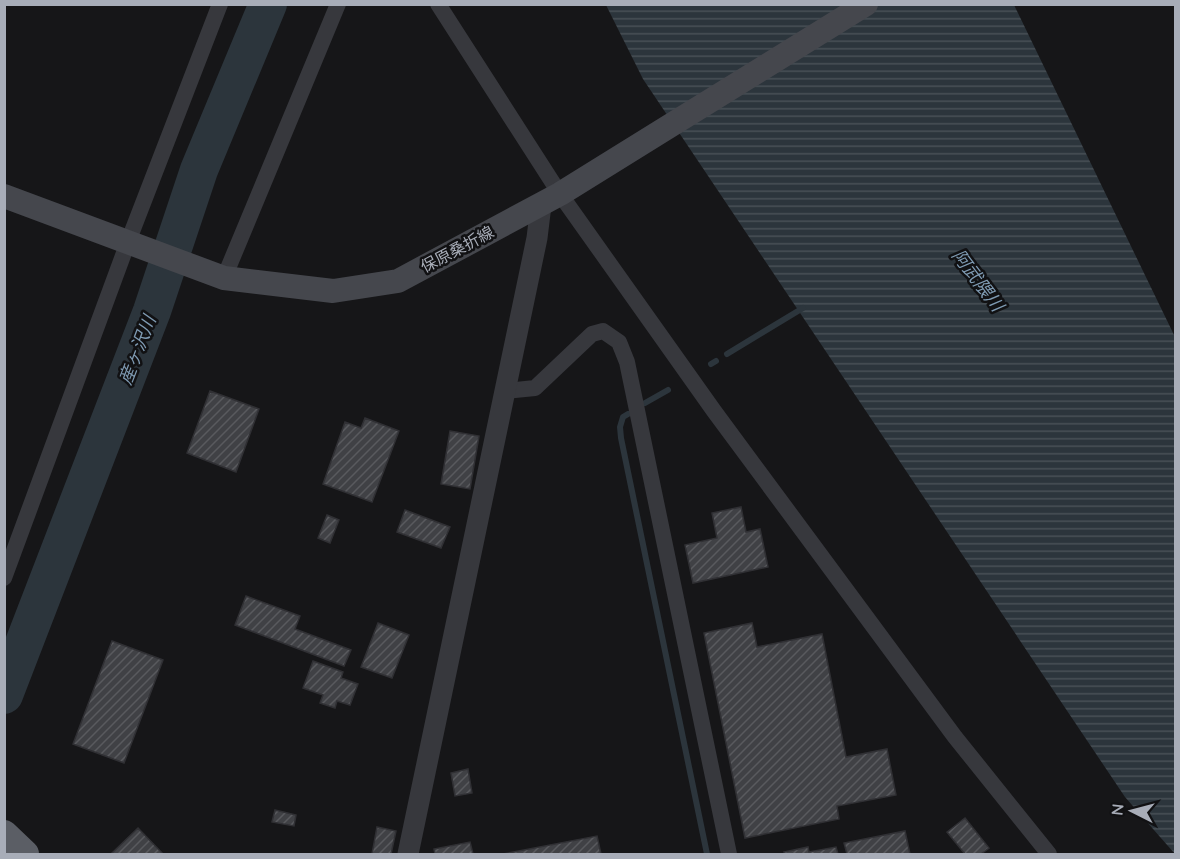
<svg xmlns="http://www.w3.org/2000/svg" width="1180" height="859" font-family="Quicksand,'Noto Sans JP',sans-serif">
<style>
.water{fill:url(#water-rules)}
.lines{fill:none;stroke-linecap:round;stroke-linejoin:round}
.stream{stroke:#2c353c;stroke-width:6}
.river{stroke:#2c353c;stroke-width:38}
.building{fill:url(#building-hatch);stroke:#303034;stroke-width:1.5}
.minor{stroke:#37383d;stroke-width:16}
.tertiary{stroke:#37383d;stroke-width:21}
.secondary{stroke:#45474d;stroke-width:24}
.trunk{stroke:#5b5e65;stroke-width:28}
.labels{text-anchor:middle;dominant-baseline:central;stroke-width:5;stroke-linejoin:round;paint-order:stroke}
.street-label{font-size:16px;fill:#a8adb8;stroke:#111113}
.water-label{font-size:18px;font-style:italic;fill:#7f9bb3;stroke:#111113}
</style>
<defs>
<pattern id="water-rules" width="6" height="5" patternUnits="userSpaceOnUse" patternTransform="scale(1.5)"><rect width="6" height="5" fill="#2c353c"/><path d="M0 2.5h6" fill="none" stroke="#485056"/></pattern>
<pattern id="building-hatch" width="6" height="6" patternUnits="userSpaceOnUse" patternTransform="scale(1.5)"><rect width="6" height="6" fill="#404145"/><path d="M-1 1l2-2M0 6l6-6M5 7l2-2" fill="none" stroke="#595a5e"/></pattern>
</defs>
<rect width="100%" height="100%" fill="#161618"/>
<!-- water -->
<path class="water" d="M606,5h408l161,332v517l-50,-57 -482,-718z"/>
<g class="lines">
<!-- stream -->
<path class="stream" d="M727,354l76,-46
M711,364l5,-3
M645,403l23,-13
M628,414l-5,3 -3,10 1,11 86,416"/>
<!-- river -->
<path class="river" d="M4,695l148,-384 47,-141 69,-166"/>
</g>
<!-- building -->
<path class="building" d="M210,391l49,18 -23,63 -49,-19z
M365,418l34,13 -27,71 -49,-18 22,-62 16,6z
M450,431l29,5 -9,53 -29,-5z
M741,507l5,25 14,-3 8,38 -75,16 -8,-38 32,-7 -5,-25z
M405,510l45,17 -9,21 -44,-16z
M327,515l12,5 -9,23 -12,-5z
M246,596l54,20 -5,13 56,21 -7,16 -109,-41z
M378,623l31,12 -17,43 -31,-11z
M752,623l5,24 65,-13 24,123 41,-8 9,46 -59,11 2,13 -94,19 -41,-205z
M112,641l51,19 -39,103 -51,-19z
M313,661l30,11 -2,6 17,6 -8,21 -13,-4 -2,7 -15,-5 3,-8 -20,-7z
M468,769l4,24 -17,3 -4,-23z
M275,810l21,5 -2,11 -22,-4z
M965,818l24,30 -8,6h-16l-18,-22z
M377,827l19,4 -5,23h-19z
M138,828l25,26h-52z
M905,831l5,23h-63l-3,-11z
M597,836l4,18h-98z
M470,842l3,12h-38l-1,-5z
M808,847l1,5 27,-5 2,7h-53l-1,-2z"/>
<g class="lines">
<!-- minor -->
<path class="minor" d="M438,4l122,190 154,217 241,326 94,117
M224,278l114,-274
M505,391l30,-3 57,-54 11,-3 16,11 8,20 102,492
M4,578l124,-336 92,-238"/>
<!-- tertiary -->
<path class="tertiary" d="M408,854l129,-616 4,-33"/>
<!-- secondary -->
<path class="secondary" d="M4,196l220,82 109,13 65,-10 162,-87 306,-190"/>
<!-- trunk -->
<path class="trunk" d="M4,834l21,20"/>
</g>
<g class="labels">
<!-- street labels -->
<g class="street-label">
<text transform="translate(457 249) rotate(-28)">保原桑折線</text>
</g>
<!-- water labels -->
<g class="water-label">
<text transform="translate(978 280) rotate(53)">阿武隈川</text>
<text transform="translate(137 350) rotate(-69)">産ヶ沢川</text>
</g>
</g>
<!-- border -->
<rect width="1180" height="859" fill="none" stroke="#a8adb8" stroke-width="12"/>
<!-- north arrow -->
<g transform="translate(1132 811) rotate(276)" stroke="#111113" stroke-width="4.5" paint-order="stroke">
<path d="M0-4.5L10 22L0 15L-10 22Z" fill="#a8adb8"/>
<text y="-9" font-size="16" font-weight="bold" text-anchor="middle" fill="#a8adb8">N</text>
</g>
</svg>
